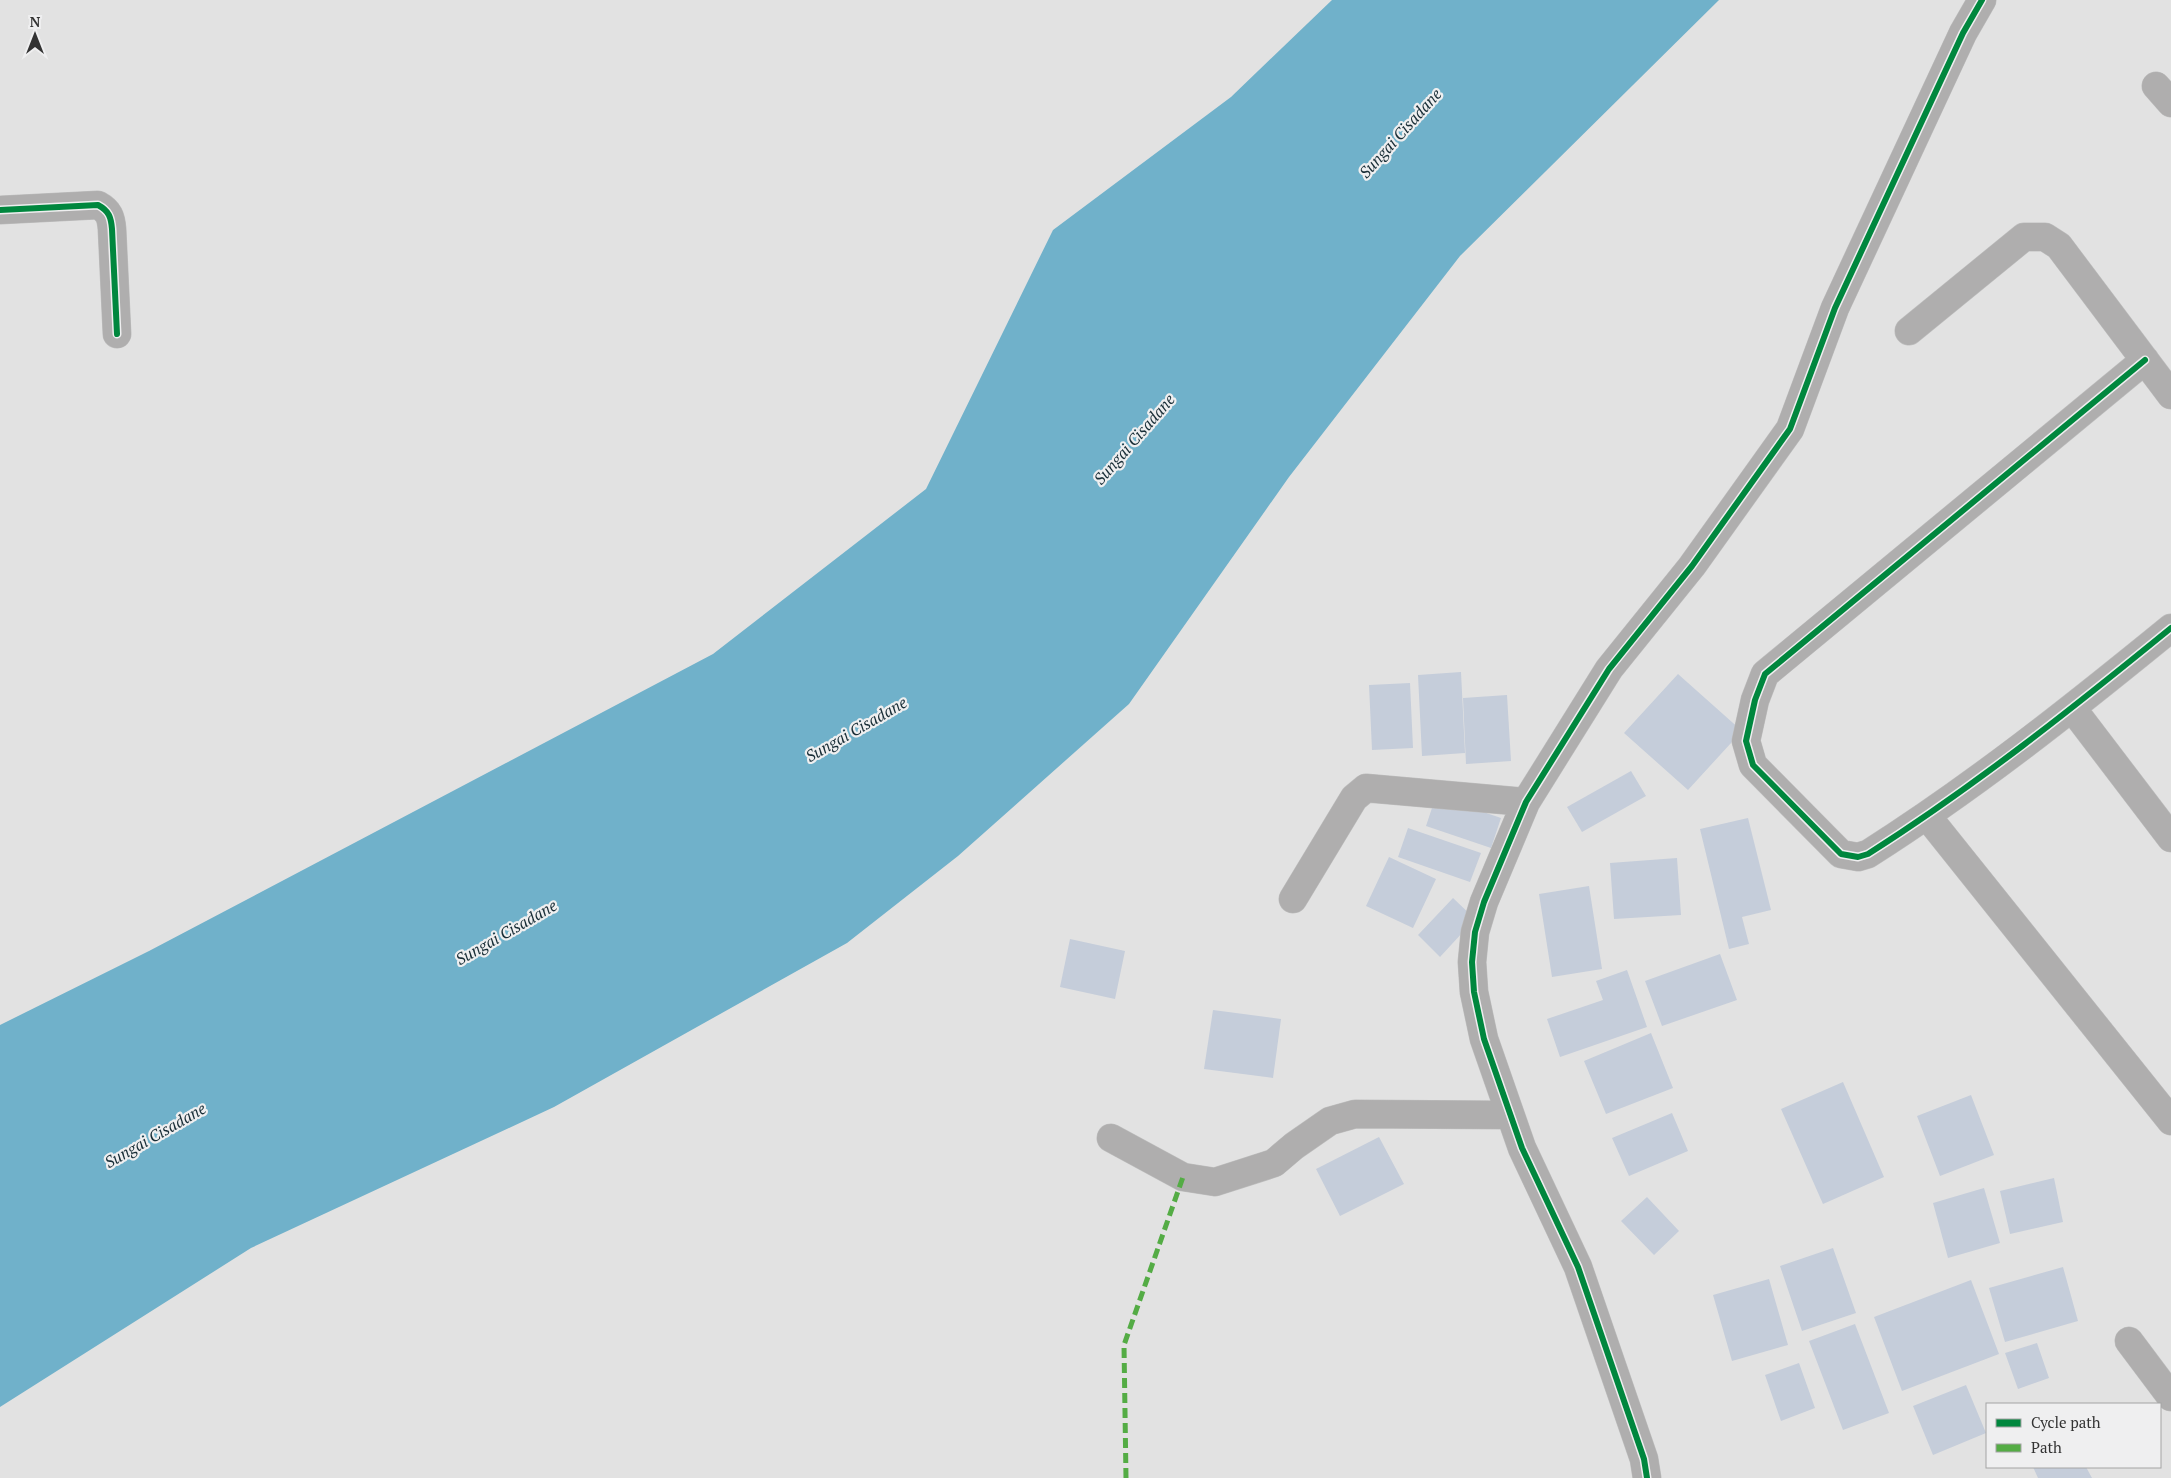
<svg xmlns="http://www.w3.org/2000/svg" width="2171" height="1478" font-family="'PT Serif',serif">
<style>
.water{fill:#70b1ca}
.building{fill:#c5cdda}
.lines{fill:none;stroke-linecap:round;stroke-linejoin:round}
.minor-casing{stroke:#bfbfbf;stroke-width:29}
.minor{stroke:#afaeae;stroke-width:28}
.quiet{stroke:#54ac45;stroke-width:5;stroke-dasharray:10 5;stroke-linecap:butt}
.cycleway-casing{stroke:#efeff0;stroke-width:9}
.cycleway{stroke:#00873e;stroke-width:6}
.labels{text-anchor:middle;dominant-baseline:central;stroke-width:4.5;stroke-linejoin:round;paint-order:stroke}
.water-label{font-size:16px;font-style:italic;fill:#182d36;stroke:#efeff0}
</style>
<rect width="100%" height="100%" fill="#e2e2e2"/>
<!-- water -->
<path class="water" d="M1332,0h387l-259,256 -171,221 -160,227 -171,152 -111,87 -293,164 -303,141 -251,159v-382l149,-74 564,-297 213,-165 127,-259 178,-133z"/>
<!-- building -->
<path class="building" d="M1461,672l4,81 -43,3 -4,-81z
M1678,674l64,57 -54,59 -64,-57z
M1410,683l3,65 -41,2 -3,-65z
M1507,695l4,66 -45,3 -3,-66z
M1631,771l15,25 -64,36 -15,-25z
M1436,796l65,22 -10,30 -65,-22z
M1748,818l23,92 -29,7 7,27 -20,5 -29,-120z
M1408,828l73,25 -11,29 -72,-25z
M1389,857l47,22 -23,49 -47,-22z
M1677,858l4,57 -67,4 -4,-56z
M1589,886l13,83 -50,8 -13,-83z
M1453,898l22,21 -35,38 -22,-22z
M1070,939l55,12 -10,48 -55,-12z
M1720,954l17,46 -75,26 -17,-45z
M1627,970l20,57 -87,30 -13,-38 56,-19 -7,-19z
M1213,1010l68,9 -8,59 -69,-9z
M1651,1033l22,55 -67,26 -22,-53z
M1843,1082l41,95 -61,27 -42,-95z
M1971,1095l23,60 -54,21 -23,-60z
M1672,1113l16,38 -59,25 -17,-38z
M1379,1137l25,47 -64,32 -24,-47z
M2054,1178l9,44 -53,12 -10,-43z
M1984,1188l16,55 -52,15 -15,-55z
M1647,1197l32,34 -25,24 -33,-34z
M1833,1248l23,65 -54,18 -22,-65z
M2063,1267l15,54 -73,21 -16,-54z
M1769,1279l19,66 -56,16 -19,-66z
M1971,1280l28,74 -97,37 -28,-74z
M1855,1324l34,89 -46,17 -34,-89z
M2037,1343l12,35 -31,11 -13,-36z
M1799,1363l16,45 -34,13 -16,-46z
M1966,1385l20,48 -53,22 -20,-49z
M2033,1467h53l6,11h-54z"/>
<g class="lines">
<!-- minor casing -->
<g class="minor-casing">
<path id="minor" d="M2156,86l15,17
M0,210l98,-5c11,6 13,12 14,24l5,105
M1909,331l115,-94h21l14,9 112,149
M2145,360l-380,314 -10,26 -9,41 7,24 88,89 17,3 10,-3c107,-68 205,-146 303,-226
M2072,708l99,130
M1927,816l244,305
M1293,899l61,-101 12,-10 160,14
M1111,1138l72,39 32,5 59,-19 20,-17 36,-25 25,-7 155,1
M2129,1341l42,56
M1647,1478l-3,-19 -66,-192 -56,-119 -38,-109 -10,-47 -2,-30 3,-30 9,-30 42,-100 83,-133 83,-103 98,-137 45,-121 128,-275 19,-33"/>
</g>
<!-- minor -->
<use href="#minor" class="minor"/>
<!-- quiet -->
<path class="quiet" d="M1126,1478l-2,-133 59,-168"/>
<!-- cycleway casing -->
<g class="cycleway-casing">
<path id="cycleway" d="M0,210l98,-5c11,6 13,12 14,24l5,105
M2145,360l-380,314 -10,26 -9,41 7,24 88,89 17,3 10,-3c107,-68 205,-146 303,-226
M1647,1478l-3,-19 -66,-192 -56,-119 -38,-109 -10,-47 -2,-30 3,-30 9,-30 42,-100 83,-133 83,-103 98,-137 45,-121 128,-275 19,-33"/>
</g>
<!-- cycleway -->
<use href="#cycleway" class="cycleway"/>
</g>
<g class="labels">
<!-- water labels -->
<g class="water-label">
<text transform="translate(1400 133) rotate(-48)">Sungai Cisadane</text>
<text transform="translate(1134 439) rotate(-49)">Sungai Cisadane</text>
<text transform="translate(856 729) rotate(-30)">Sungai Cisadane</text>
<text transform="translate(506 932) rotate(-30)">Sungai Cisadane</text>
<text transform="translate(155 1135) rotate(-30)">Sungai Cisadane</text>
</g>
</g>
<!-- legend -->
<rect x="1986" y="1403" width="175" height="65" fill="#efeff0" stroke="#a4a4a4"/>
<rect x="1996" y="1419" width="25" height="8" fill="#00873e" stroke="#a4a4a4"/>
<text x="2031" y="1428" font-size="15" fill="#333333">Cycle path</text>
<rect x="1996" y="1444" width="25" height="8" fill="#54ac45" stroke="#a4a4a4"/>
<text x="2031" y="1453" font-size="15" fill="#333333">Path</text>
<!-- north arrow -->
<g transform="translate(35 35)" stroke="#efeff0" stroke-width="4" paint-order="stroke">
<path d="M0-4L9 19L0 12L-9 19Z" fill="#333333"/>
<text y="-8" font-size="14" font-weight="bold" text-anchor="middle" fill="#333333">N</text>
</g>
</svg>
